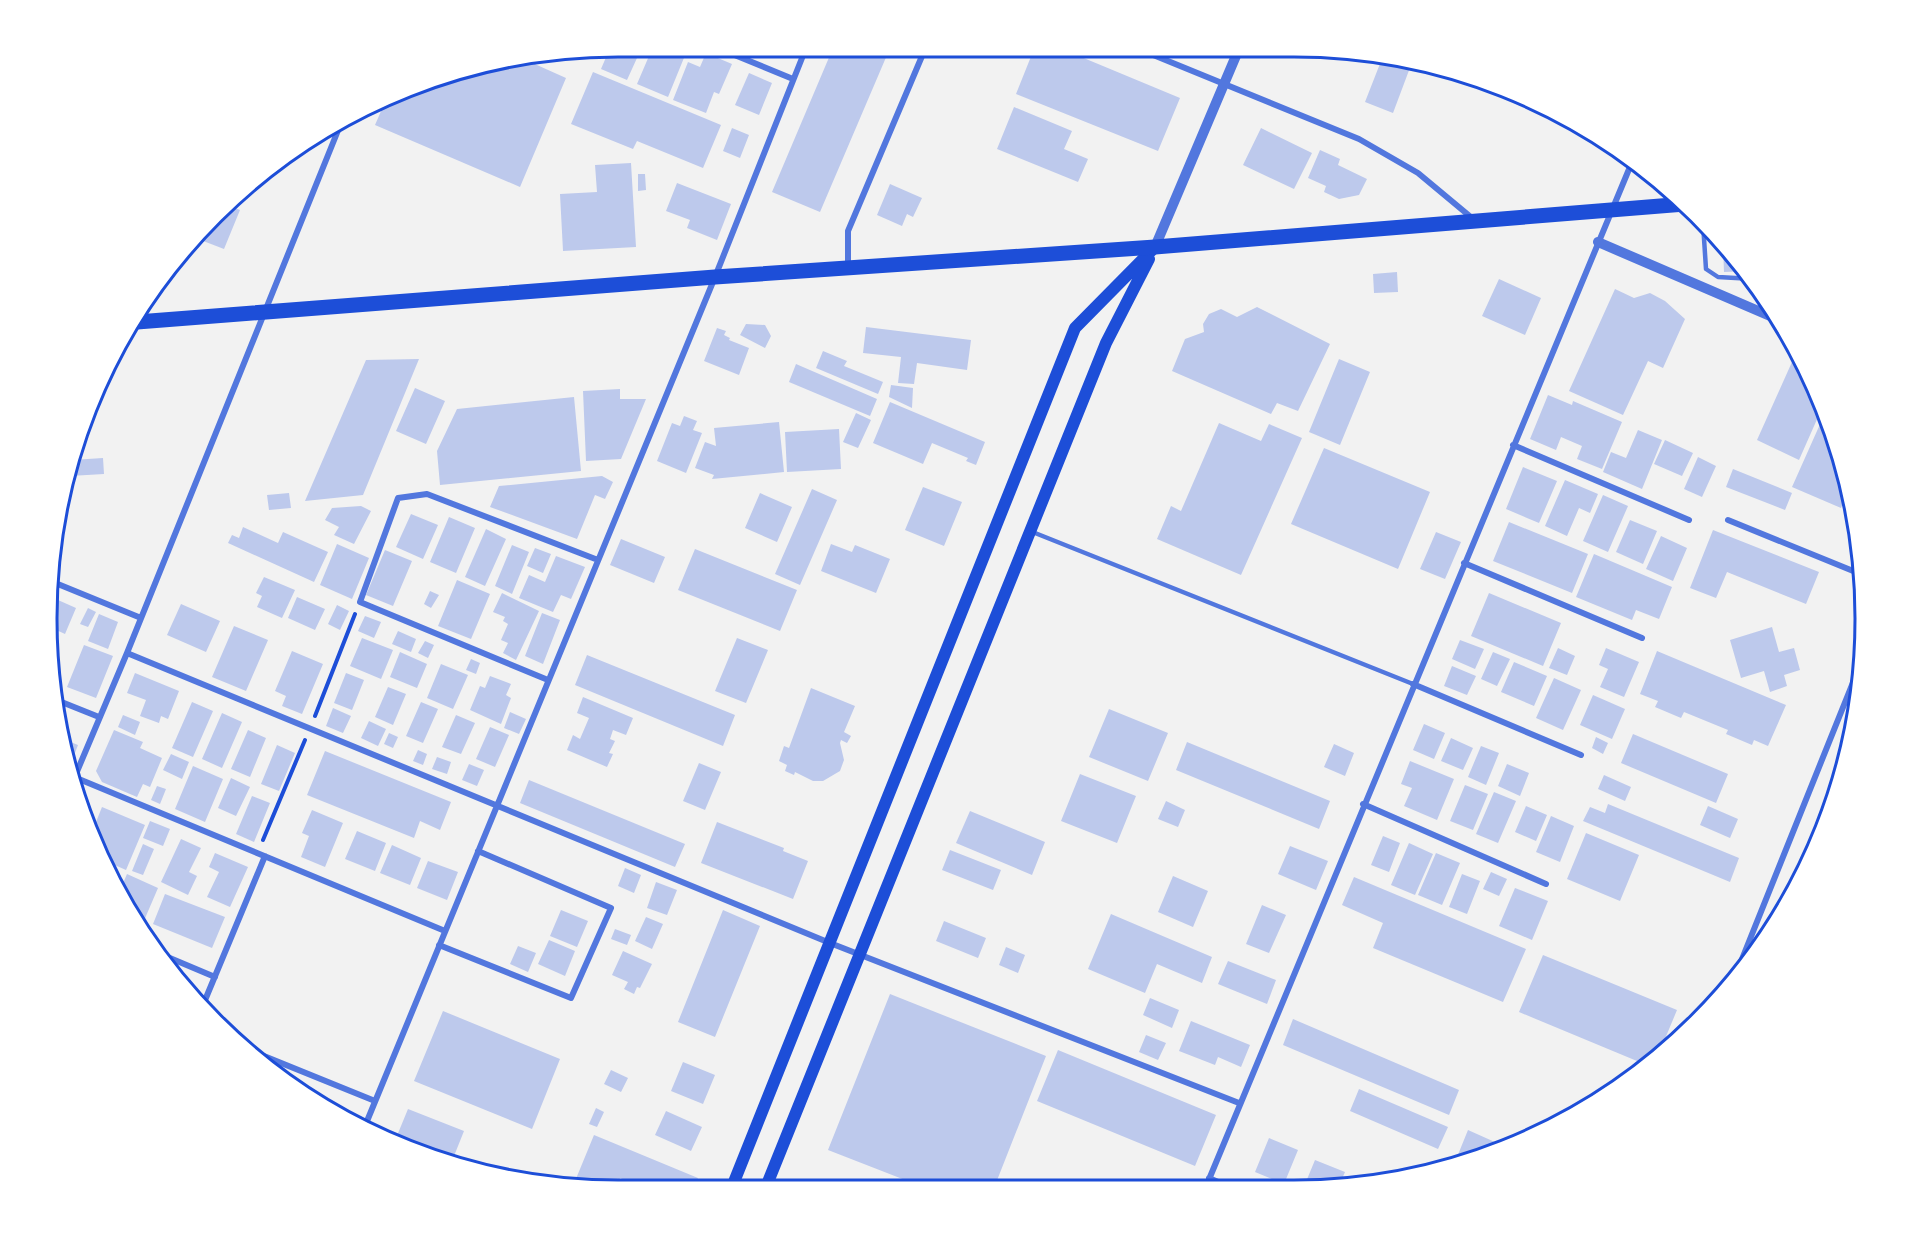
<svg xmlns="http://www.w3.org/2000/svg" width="1912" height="1237" font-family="Lato,sans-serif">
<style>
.building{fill:#bdc9ec}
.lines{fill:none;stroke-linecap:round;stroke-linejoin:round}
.path{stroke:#1d4ed8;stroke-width:4}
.service{stroke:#5277de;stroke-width:4.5}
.minor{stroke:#5277de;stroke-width:6}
.tertiary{stroke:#5277de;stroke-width:10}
.secondary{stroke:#1d4ed8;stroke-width:12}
.primary{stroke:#1d4ed8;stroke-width:15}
.rim{fill:none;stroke:#1d4ed8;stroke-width:3}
</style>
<rect width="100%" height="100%" fill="#f2f2f2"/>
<!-- building -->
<path class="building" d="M618,46l24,1 -15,33 -26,-11 9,-21z
M645,47l43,1 -20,49 -31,-13 12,-28 -6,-3z
M833,48h57l-70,164 -48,-20z
M1034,49h28l118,49 -22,53 -142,-57z
M706,53l26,11 -13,30 -5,-2 -8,21 -33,-13 15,-38 12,5z
M1383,56l28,9 -18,48 -28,-11z
M528,61l38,17 -46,109 -145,-62 10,-23 50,-25z
M593,72l128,53 -18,43 -66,-27 -4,8 -62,-25z
M749,73l23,10 -13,32 -24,-10z
M1014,107l58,24 -8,18 24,10 -10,23 -81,-33z
M732,128l17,7 -9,23 -17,-7z
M1261,128l51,25 -18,36 -51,-24z
M1320,150l20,9 -2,6 29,14 -8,16 -20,4 -15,-7 2,-6 -18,-8z
M631,163l5,84 -73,4 -3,-57 37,-2 -2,-27z
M638,174h7l1,16 -8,1z
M677,183l54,21 -14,36 -30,-12 3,-8 -24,-9z
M890,184l32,14 -9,19 -6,-3 -5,12 -25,-11z
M232,207l8,3 -16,39 -26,-10z
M1723,245l24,25 1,1 -24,1z
M1397,272l1,20 -24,1 -1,-19z
M1499,279l42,19 -16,37 -43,-19z
M1615,289l19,9 16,-5 15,8 20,18 -22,49 -15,-7 -25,54 -54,-24z
M1257,307l73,37 -32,67 -21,-8 -6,11 -99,-43 13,-32 19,-7 -1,-8 6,-10 12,-5 16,8z
M746,324l19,1 6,11 -6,12 -25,-13z
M866,327l105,13 -4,30 -50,-7 -3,21 -16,-1 3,-26 -38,-4z
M717,328l9,3 -2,4 6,3 -1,2 20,8 -10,27 -35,-14z
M823,351l24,10 -3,5 39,16 -5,12 -62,-26z
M1796,353l10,12 16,43 -23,52 -42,-20z
M419,359l-56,136 -58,6 61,-141z
M1339,359l31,13 -30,73 -31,-13z
M796,364l81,35 -7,17 -81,-34z
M891,385l22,3 -1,20 -23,-11z
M415,388l30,13 -19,43 -30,-13z
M620,389v10h26l-25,60 -35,2 -3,-70z
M1548,395l24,10 1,-4 49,21 -20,47 -25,-10 5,-13 -21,-9 -5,13 -26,-11z
M574,397l7,74 -141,14 -3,-34 20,-42z
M890,402l95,40 -9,23 -10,-4 2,-3 -36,-15 -9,21 -50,-21z
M856,413l15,7 -13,28 -15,-6z
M1825,413l21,57 3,19 -8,19 -49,-21z
M684,416l13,5 -4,9 9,3 -16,40 -29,-12 15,-38 8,3z
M779,422l5,50 -72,7 2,-4 -19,-7 10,-26 11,4 -2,-18z
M1219,423l42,18 8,-17 33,14 -61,137 -84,-36 14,-33 10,5z
M839,429l2,40 -54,3 -2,-40z
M1638,430l24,10 -20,49 -39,-17 8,-20 15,6z
M1665,440l28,13 -11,23 -28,-12z
M1324,448l106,44 -32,77 -107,-45z
M1698,457l18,9 -14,31 -18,-8z
M103,458l1,16 -34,2 2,-16z
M1523,467l34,14 -18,42 -33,-14z
M1733,469l59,24 -7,17 -59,-23z
M602,476l11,6 -8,17 -10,-4 -18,44 -87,-32 9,-21z
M1565,480l33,14 -8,19 -11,-5 -12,28 -22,-10z
M923,487l39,15 -18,44 -39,-16z
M812,489l25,11 -37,85 -25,-11z
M289,493l2,15 -22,2 -2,-15z
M760,493l32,14 -15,35 -32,-14z
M1603,495l25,11 -20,46 -25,-11z
M361,506l10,5 -17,33 -20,-9 5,-8 -14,-7 7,-12z
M411,514l27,11 -15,34 -27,-12z
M449,517l26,11 -19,45 -26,-11z
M1630,520l27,11 -14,33 -27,-12z
M1509,522l79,32 -16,39 -79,-32z
M243,527l35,16 5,-11 45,20 -14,30 -86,-39 4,-8 7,3z
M486,529l20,10 -21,47 -20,-9z
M1713,530l106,42 -13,32 -79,-32 -11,26 -26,-10z
M1436,532l25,10 -16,37 -25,-10z
M1661,536l26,12 -14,33 -27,-12z
M621,539l44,18 -11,26 -44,-18z
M337,544l32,14 -17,41 -32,-14z
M831,544l21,8 3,-7 35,14 -14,34 -55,-22z
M512,545l17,7 -17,42 -17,-8z
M535,548l16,6 -8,19 -16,-7z
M695,549l102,41 -17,41 -102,-41z
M385,550l27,11 -19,45 -27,-11z
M1594,554l78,33 -13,32 -23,-9 -4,10 -56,-23z
M556,556l29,11 -14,32 -10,-4 -8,17 -34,-14 10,-23 16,7z
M264,577l31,13 -13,28 -25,-11 5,-11 -6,-3z
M457,580l33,14 -19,45 -33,-13z
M430,591l9,4 -8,13 -7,-4z
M502,593l37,18 -23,49 -13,-7 5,-10 -7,-3 7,-16 -5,-3 2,-4 -12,-5z
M1489,593l72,30 -18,43 -72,-30z
M297,597l28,12 -10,21 -27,-12z
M58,600l18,8 -11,26 -13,-6 -1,-11z
M181,604l39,17 -14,31 -39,-17z
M337,605l12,6 -9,19 -12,-6z
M88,608l8,4 -8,15 -8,-3z
M542,613l18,7 -17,44 -18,-8z
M99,614l19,8 -10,27 -20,-8z
M365,616l16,6 -7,16 -16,-7z
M234,626l34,14 -22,51 -34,-14z
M1772,627l7,25 15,-4 6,22 -16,5 3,11 -17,6 -6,-21 -23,7 -11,-38z
M398,631l18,8 -5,13 -19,-8z
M362,638l31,12 -12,29 -31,-13z
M737,638l31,12 -22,53 -31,-12z
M1460,640l24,9 -9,20 -23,-10z
M425,641l9,4 -6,13 -10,-5z
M84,645l29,11 -17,42 -29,-11z
M1558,648l17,8 -8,19 -18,-7z
M1606,648l33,14 -15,35 -24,-10 8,-18 -9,-4z
M292,651l31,13 -21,50 -20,-8 4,-10 -11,-5z
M1657,651l129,54 -18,41 -14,-6 -2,5 -26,-11 2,-4 -44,-18 -3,6 -26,-11 3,-6 -18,-7z
M400,652l27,12 -10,24 -27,-11z
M1493,652l17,7 -13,27 -16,-7z
M587,655l148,60 -12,31 -148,-61z
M471,659l9,4 -4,11 -10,-4z
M1514,662l33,14 -13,30 -33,-14z
M441,664l27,11 -15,34 -26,-11z
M1452,666l24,10 -9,19 -23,-9z
M135,673l44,18 -11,28 -7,-3 -2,7 -19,-7 6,-16 -19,-7z
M346,673l18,7 -12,30 -18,-7z
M490,676l21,8 -5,11 5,3 -10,26 -31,-14 10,-24 5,2z
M1554,678l27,12 -18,40 -27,-12z
M388,687l18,7 -13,31 -18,-8z
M811,688l44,18 -11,26 7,4 -4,7 -6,-3 -1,3 4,17 -4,11 -17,10h-10l-18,-9 -1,3 -9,-4 2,-6 -8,-4 5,-15 5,2z
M1593,695l32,14 -13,30 -32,-14z
M583,697l50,21 -7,17 -13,-5 -3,9 5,2 -6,12 4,1 -6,13 -40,-17 6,-15 7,4 9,-21 -12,-5z
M192,702l21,9 -20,46 -21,-9z
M421,702l17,7 -15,34 -17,-7z
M333,708l18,8 -8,17 -17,-7z
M1109,709l59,24 -20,48 -59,-24z
M510,712l16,7 -7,15 -15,-6z
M222,713l20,9 -20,46 -20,-9z
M123,715l17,7 -5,13 -17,-8z
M456,715l19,8 -14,31 -19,-7z
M369,721l17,8 -8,17 -17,-8z
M1424,724l21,9 -11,26 -21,-9z
M490,727l19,8 -14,32 -19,-8z
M114,730l29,12 -3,6 22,10 -12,29 -7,-3 -6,13 -35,-15 -6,-11z
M248,730l18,8 -16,39 -19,-8z
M389,733l9,4 -5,11 -9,-4z
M1633,734l95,40 -12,29 -95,-40z
M1596,737l12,6 -5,11 -11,-6z
M1451,738l22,10 -10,22 -22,-9z
M63,739l15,6 -10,26 -2,-5z
M1187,742l143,59 -11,28 -143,-59z
M1334,744l20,9 -9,23 -21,-9z
M277,745l18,8 -16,38 -18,-7z
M1481,746l18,7 -13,32 -18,-8z
M418,750l9,4 -4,11 -10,-4z
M325,751l126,51 -11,28 -20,-9 -6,17 -107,-43z
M171,754l18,8 -7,17 -19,-9z
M437,757l14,5 -4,12 -15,-5z
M1410,761l44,18 -17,41 -33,-14 8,-18 -11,-4z
M1843,762h1l-6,28 -5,-2z
M699,763l22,9 -16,38 -22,-9z
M469,764l15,6 -7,16 -15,-6z
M1507,764l22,9 -9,23 -22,-10z
M193,766l30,13 -18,43 -30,-13z
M1080,774l56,22 -19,47 -56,-22z
M1604,775l27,12 -6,14 -27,-12z
M231,778l19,9 -14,29 -18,-8z
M529,780l156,64 -10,23 -155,-64z
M1465,785l23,9 -15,36 -23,-9z
M157,786l9,3 -6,15 -9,-4z
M1494,792l22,9 -18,42 -22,-9z
M252,796l18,7 -16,39 -18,-8z
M1166,801l19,9 -7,17 -20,-8z
M1608,804l131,54 -9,24 -147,-61 7,-14 15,6z
M1526,806l21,9 -11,26 -21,-9z
M1708,806l30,13 -8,19 -30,-13z
M102,807l43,18 -19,45 -16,-7 -16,-36z
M312,810l31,13 -18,44 -24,-10 8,-21 -7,-3z
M970,811l75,31 -13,33 -76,-32z
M1551,816l23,10 -14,36 -24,-10z
M150,821l20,8 -7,17 -20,-8z
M717,822l67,26 -1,3 25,10 -15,38 -92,-36z
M357,831l29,12 -11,28 -30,-12z
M1586,833l53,22 -19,46 -53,-22z
M1383,836l17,7 -11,29 -18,-7z
M181,839l20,9 -12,24 8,4 -9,19 -27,-13z
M1409,843l24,11 -18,41 -24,-10z
M143,844l11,5 -11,26 -11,-4z
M392,845l29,13 -11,27 -30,-12z
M1290,846l38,15 -12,29 -38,-16z
M950,850l51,20 -8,20 -51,-20z
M215,853l33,14 -18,40 -23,-10 12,-25 -10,-5z
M1436,853l24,10 -18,42 -24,-10z
M428,861l30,11 -11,28 -30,-12z
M625,868l16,7 -7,18 -16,-7z
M1491,872l16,7 -8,17 -16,-7z
M127,874l31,14 -18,42 -19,-42z
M1462,874l18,7 -13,33 -18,-7z
M1173,876l35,15 -15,36 -35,-15z
M1354,877l172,72 -23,53 -130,-54 10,-25 -41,-18z
M656,882l21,8 -10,25 -20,-7z
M1515,888l33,13 -16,39 -33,-14z
M165,894l60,23 -13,31 -59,-24z
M1262,905l24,10 -17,38 -23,-9z
M561,910l27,11 -11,26 -27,-11z
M723,910l37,16 -45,111 -37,-15z
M1111,914l101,43 -10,26 -45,-19 -12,29 -57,-24z
M646,917l17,7 -11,25 -17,-8z
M944,921l42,17 -8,20 -42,-17z
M615,929l16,6 -4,10 -16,-6z
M549,940l26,11 -10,25 -27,-12z
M518,946l18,7 -8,19 -18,-8z
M1006,947l19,8 -7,18 -19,-8z
M623,951l29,13 -12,24 -3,-1 -3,7 -10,-5 4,-7 -16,-7z
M1543,955l134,55 -20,48 -8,8 -130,-54z
M1228,961l48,19 -9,24 -49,-20z
M890,994l156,62 -52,132 -71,-1 -95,-37z
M1150,998l29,12 -7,18 -29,-13z
M443,1011l117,48 -28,70 -118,-48z
M1293,1019l166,71 -10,25 -166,-70z
M1191,1021l59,24 -9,22 -23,-10 -3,8 -36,-14z
M1146,1035l20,8 -8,17 -19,-8z
M1058,1050l158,65 -21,51 -158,-65z
M683,1062l32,13 -12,29 -32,-13z
M611,1070l17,8 -7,14 -17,-8z
M1359,1089l89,38 -10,22 -88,-38z
M596,1108l8,4 -7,15 -8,-3z
M408,1109l56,22 -12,30 -58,-18z
M666,1111l36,16 -11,24 -36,-16z
M1468,1130l38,17 -53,20z
M594,1135l104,43 -4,8h-54l-20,-8 -3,8h-44z
M1269,1138l29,12 -14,34 -29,-12z
M1315,1160l30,12 -7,16 -35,1z
M1355,1175l18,7 -23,4z"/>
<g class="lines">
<!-- path -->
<path class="path" d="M315,716l40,-102
M263,840l42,-100"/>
<!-- service -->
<path class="service" d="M1703,223l3,46 12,8 35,2
M1030,531l383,153"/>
<!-- minor -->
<path class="minor" d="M715,47l78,32
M1141,50l218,89 59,34 54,45
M848,266v-35l77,-182
M1513,445l176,75
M1728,520l135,55
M1464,563l178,75
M48,580l93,38
M127,653l703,290 409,160
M548,680l-188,-78 38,-104 29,-4 171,66
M1413,684l168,71
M59,701l40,16
M74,777l371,154
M73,781l54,-128 214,-530
M1363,804l183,80
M439,945l132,53 40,-90 -133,-57
M158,953l57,24
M1732,984l130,-324
M203,1005l62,-149
M239,1046l136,55
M365,1126l350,-849 91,-229
M1209,1178l25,11
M1205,1189l427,-1027"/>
<!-- tertiary -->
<path class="tertiary" d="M1598,242l179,77
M1155,247l83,-196"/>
<!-- secondary -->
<path class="secondary" d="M732,1187l343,-859 80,-81
M766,1187l340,-844 43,-84"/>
<!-- primary -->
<path class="primary" d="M137,322l578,-45 440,-30 530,-43"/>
</g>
<!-- crop -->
<path d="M0 0H1912V1237H0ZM618 57H1294A561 561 0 0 1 1855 618V619A561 561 0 0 1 1294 1180H618A561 561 0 0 1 57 619V618A561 561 0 0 1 618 57Z" fill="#fff" fill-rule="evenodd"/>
<path class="rim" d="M618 57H1294A561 561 0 0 1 1855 618V619A561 561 0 0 1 1294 1180H618A561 561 0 0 1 57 619V618A561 561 0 0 1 618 57Z"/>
</svg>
